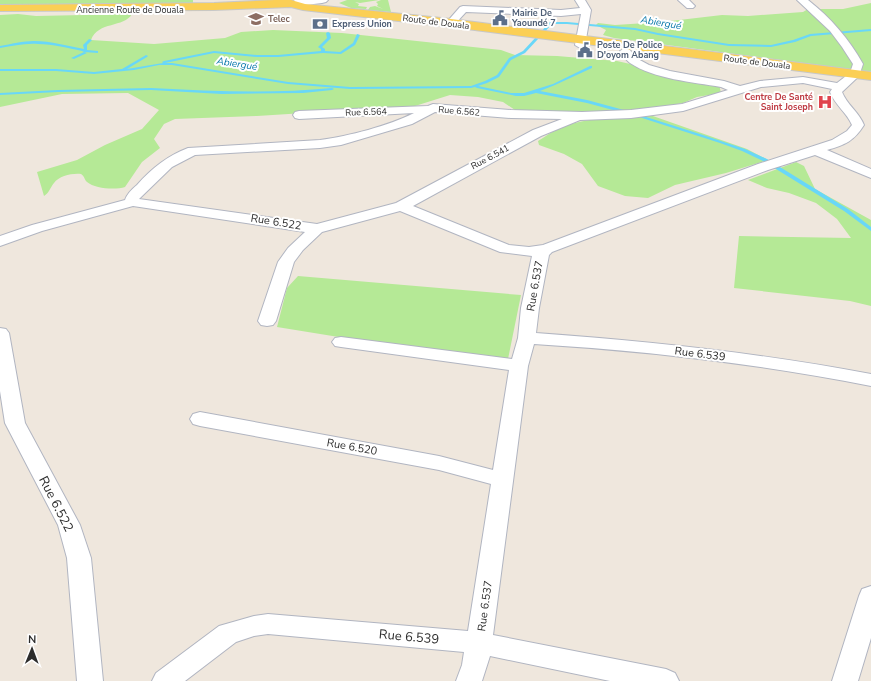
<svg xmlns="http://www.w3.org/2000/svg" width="871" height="681" font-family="'Nunito Sans',sans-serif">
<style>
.green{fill:#b5e996}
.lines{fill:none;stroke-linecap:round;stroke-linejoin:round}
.stream{fill:#69d7f8;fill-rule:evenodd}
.street-casing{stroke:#b1b5c1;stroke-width:2}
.secondary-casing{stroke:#b1b5c1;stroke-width:2}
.primary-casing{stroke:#c8c8c8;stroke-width:2}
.street{fill:#fff;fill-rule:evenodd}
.secondary{fill:#fff;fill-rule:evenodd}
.primary{fill:#fbcf55;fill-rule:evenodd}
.labels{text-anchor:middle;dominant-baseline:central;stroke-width:4;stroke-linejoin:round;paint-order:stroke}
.far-street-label{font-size:9px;fill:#2c2c2c;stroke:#fff}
.far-service-label{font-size:9px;font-weight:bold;fill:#4e5e75;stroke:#fff;text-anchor:start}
.far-education-label{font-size:9px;font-weight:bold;fill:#785e54;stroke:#fff;text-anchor:start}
.far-health-label{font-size:9px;font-weight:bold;fill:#be3a42;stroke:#fff;text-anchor:end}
.far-water-label{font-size:10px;font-style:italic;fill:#0375a9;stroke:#fff}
.street-label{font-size:11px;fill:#2c2c2c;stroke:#fff}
.near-street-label{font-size:13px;fill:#2c2c2c;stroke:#fff}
</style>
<rect width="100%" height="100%" fill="#efe7dd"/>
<!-- green -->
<path class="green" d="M0,0h193v3l-193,2z
M347,0h32l-19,3 -5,-1 4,2 -1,2 9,1 -1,2 -15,-1 -12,-5z
M381,0h7l3,12 -23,-2 2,-3 5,-1 8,3 -6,-3 1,-2 -2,-2z
M871,3v69l-257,-34 -11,-3 3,-5 -10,-5 2,-2 17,2 47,-3 60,-7 26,1 55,-4 5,-3h35z
M18,14l18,2 96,-2c-8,14 -34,7 -41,26l63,4 71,-6 16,-6 32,-2 69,3 159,17 14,5 42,1 60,5 102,23 2,9 -24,4 -14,6 -39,7 -64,4 -65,-4 -12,-8 -25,-5 -28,-2 -35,11 -158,10 -82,3 -11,5 -10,15 6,9 -18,14 -17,25c-9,3 -30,2 -38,-5 -3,-3 -2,-5 -6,-8 -9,-1 -22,2 -27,9 -4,5 -5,10 -10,13l-7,-24 40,-12 28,-15 37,-16 17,-19 -31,-17 -66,1 -62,13v-92z
M650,115l97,34 21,11 -42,13 -51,12 -27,13 -23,-2 -27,-10 -16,-22 -18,-10 -25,-9 -1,-4c7,-4 14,-10 21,-13 29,-11 61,-11 91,-13z
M796,162l8,4 11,23 56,31v86l-21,-5 -116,-13 5,-52 112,2 -14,-19 -21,-16 -27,-10 -22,-5 -19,-8z
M298,276l223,19 -13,64 -120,-14 -111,-18 10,-39z"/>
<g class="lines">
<!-- stream -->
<path class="stream" d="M550,22h17l68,6 23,5 71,11 42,1 22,-5 17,-6 61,-5v2l-60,5 -16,6 -24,5 -42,-1 -71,-11 -23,-5 -68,-6h-15l-27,29 -14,7 -12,17 -12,6 -9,3 33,7h13l29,-9 37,-18h2v2l-37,17 -15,6 47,9 37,10 76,24 45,15 22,10 81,50 23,18v4l-27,-20 -81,-50 -21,-10 -22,-8 -81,-26 -52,-14 -51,-10 -12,3h-8l-39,-8 -2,-1 -4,1 -121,1 -62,-5 -116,-19h-13l-25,5 -40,4 -38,-3h-56v-2h56l38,3 28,-3 24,-14 2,1 -1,1 -20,12 36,-6 -1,-1 2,-1 50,-10 43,4h21l43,-4v-2l-3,-2 9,-9 -1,-5 2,-1 2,1 1,5 -9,9 3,2v2l15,1 13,-9 4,-9 3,1 -5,10 -14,9 -18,-1 -45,4h-21l-43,-4 -49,10h7l116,19 62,5 121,-1 14,-5 12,-6 12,-17 14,-7z
M89,39l3,1 -5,5v5l11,1v2l-14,-1 -2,-1c-14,-3 -29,-7 -44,-7 -13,-1 -25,2 -38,4v-2c11,-2 23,-5 34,-5 17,0 34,5 50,8l-1,-4z
M84,52l3,1 -13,6 -3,-1z
M151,88c61,3 120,6 181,0l2,1 -2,1 -29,3 -81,1 -71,-4 -93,2 -58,3v-2l58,-3z"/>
<!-- street casing -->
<g class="street-casing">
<path id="street" d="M575,0h10l6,10 -6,35 -5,3 -5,-3 6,-31 -20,2 -95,-4 -12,13h-6l-2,-2 14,-16 3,-1 98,4 19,-2z
M678,0h11l6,6 -2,2h-6z
M797,0h11c23,18 41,39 55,64l-4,12 -17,16c5,13 17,20 22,33 -10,16 -19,20 -37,25l44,19v9l-56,-23 -47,15 -216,82 -3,3 -10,53 -3,25c113,8 224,20 335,41v12c-111,-22 -223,-35 -337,-42l-6,22 -35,269 173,34 9,4 4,8h-69l-120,-25 -8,25h-26l6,-16 2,-13 -196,-18 -14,2 -18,6 -51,39h-33l4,-8 63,-47 35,-10 14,-2 200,17 23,-147 -52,-14 -239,-44 -7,-2 -3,-5 3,-5 7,-2 239,44 54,14 16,-100 -168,-23 -6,-1 -3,-4 3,-4 6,-1 171,22 6,-21 3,-30 11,-52 -32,-4 -100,-41 -78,21 -19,18 -9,12 -18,59 -3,4 -6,1 -6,-1 -3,-4 20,-59 10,-14 17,-16 -172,-26 -91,25 -42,15v-10l32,-11 93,-25c2,-6 7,-11 12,-15 15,-17 30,-29 51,-37l132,-8c29,-4 68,-14 94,-27l-115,6 -4,-1 -2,-3 2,-3 4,-1 129,-5 5,-2 78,6 71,2 49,-2 51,-6 46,-14 -7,-3c-28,-5 -67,-8 -91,-24 -4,-3 -7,-8 -10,-12l5,-3 4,1 7,9 13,7 21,6 54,10 16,5 20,-5 43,-4 34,6 13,-10 3,-9 -11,-17 -12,-16zM803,83l29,6 -2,3c5,13 17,21 22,33l-5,6 -15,9 -74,24 -215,81 -14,2 -20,-2 -96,-39 128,-70 39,-16 51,-2 52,-7 78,-24zM435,112l76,6 51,1 -29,11 -137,73 -79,21 -178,-25 33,-32 23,-12 125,-7 21,-3 71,-21z
M0,328l6,1 3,4 16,90 55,102 11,33 12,123h-26l-10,-123 -9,-33 -53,-102 -5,-32z
M871,586v52l-13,43h-26l27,-85 3,-7z"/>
</g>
<!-- secondary casing -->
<g class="secondary-casing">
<path id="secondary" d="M328,0l-2,2 -4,1 -25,3 -4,-1 -2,-2 4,-3z"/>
</g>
<!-- primary casing -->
<g class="primary-casing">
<path id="primary" d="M275,0h16l14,4 146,15 420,53v8l-420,-53 -148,-17 -12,-3 -77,3 -214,1v-6l214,-2z"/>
</g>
<!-- street -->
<use href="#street" class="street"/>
<!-- secondary -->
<use href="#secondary" class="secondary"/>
<!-- primary -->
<use href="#primary" class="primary"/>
</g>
<!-- icons -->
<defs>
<g id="civic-bare" transform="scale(1.2)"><path d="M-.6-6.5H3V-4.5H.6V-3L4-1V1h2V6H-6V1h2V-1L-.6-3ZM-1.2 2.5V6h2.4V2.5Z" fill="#5c6f8a" stroke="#fff" stroke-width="2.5" paint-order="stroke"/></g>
<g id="university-bare" transform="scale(1.2)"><path d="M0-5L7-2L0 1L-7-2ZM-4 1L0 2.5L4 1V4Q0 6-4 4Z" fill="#8d6e63" stroke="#fff" stroke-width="2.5" paint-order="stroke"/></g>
<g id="bank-bare" transform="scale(1.2)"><path d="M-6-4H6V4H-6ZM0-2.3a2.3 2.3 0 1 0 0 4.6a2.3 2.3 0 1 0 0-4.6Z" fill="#5c6f8a" stroke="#fff" stroke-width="2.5" paint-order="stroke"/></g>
<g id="hospital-bare" transform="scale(1.2)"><path d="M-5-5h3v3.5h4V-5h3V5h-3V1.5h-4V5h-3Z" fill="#e0444e" stroke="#fff" stroke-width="2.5" paint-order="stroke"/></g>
</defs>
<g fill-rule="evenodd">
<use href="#civic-bare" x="500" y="18"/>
<use href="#university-bare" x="256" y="19"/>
<use href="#bank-bare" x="320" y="24"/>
<use href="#civic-bare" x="585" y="50"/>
<use href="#hospital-bare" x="825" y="102"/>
</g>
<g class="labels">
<!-- far-street labels -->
<g class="far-street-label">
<text x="130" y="10">Ancienne Route de Douala</text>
<text transform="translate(436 22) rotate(7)">Route de Douala</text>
<text transform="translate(757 62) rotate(7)">Route de Douala</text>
<text transform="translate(459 111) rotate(5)">Rue 6.562</text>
<text transform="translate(366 112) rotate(-2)">Rue 6.564</text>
<text transform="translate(490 157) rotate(-28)">Rue 6.541</text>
</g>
<!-- far-service labels -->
<g class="far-service-label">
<text x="512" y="13">Mairie De<tspan x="512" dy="10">Yaoundé 7</tspan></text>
<text x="332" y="24">Express Union</text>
<text x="597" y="45">Poste De Police<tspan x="597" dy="10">D'oyom Abang</tspan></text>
</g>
<!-- far-education labels -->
<g class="far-education-label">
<text x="268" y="19">Telec</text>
</g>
<!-- far-health labels -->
<g class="far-health-label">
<text x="813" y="97">Centre De Santé<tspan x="813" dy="10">Saint Joseph</tspan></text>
</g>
<!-- far-water labels -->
<g class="far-water-label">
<text transform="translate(661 23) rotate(10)">Abiergué</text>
<text transform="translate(237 64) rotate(9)">Abiergué</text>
</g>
<!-- street labels -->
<g class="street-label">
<text transform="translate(276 222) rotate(9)">Rue 6.522</text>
<text transform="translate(535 286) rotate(-80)">Rue 6.537</text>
<text transform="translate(700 354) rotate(7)">Rue 6.539</text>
<text transform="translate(352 447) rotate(10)">Rue 6.520</text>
<text transform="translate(485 606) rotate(-82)">Rue 6.537</text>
</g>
<!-- near-street labels -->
<g class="near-street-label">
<text transform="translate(56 504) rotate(63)">Rue 6.522</text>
<text transform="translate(409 637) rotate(5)">Rue 6.539</text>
</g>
</g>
<!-- north arrow -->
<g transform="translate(32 649) rotate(1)" stroke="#ffffff" stroke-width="3" paint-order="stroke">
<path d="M0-3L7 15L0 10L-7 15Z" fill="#2c2c2c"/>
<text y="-6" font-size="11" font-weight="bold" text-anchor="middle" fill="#2c2c2c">N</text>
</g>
</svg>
